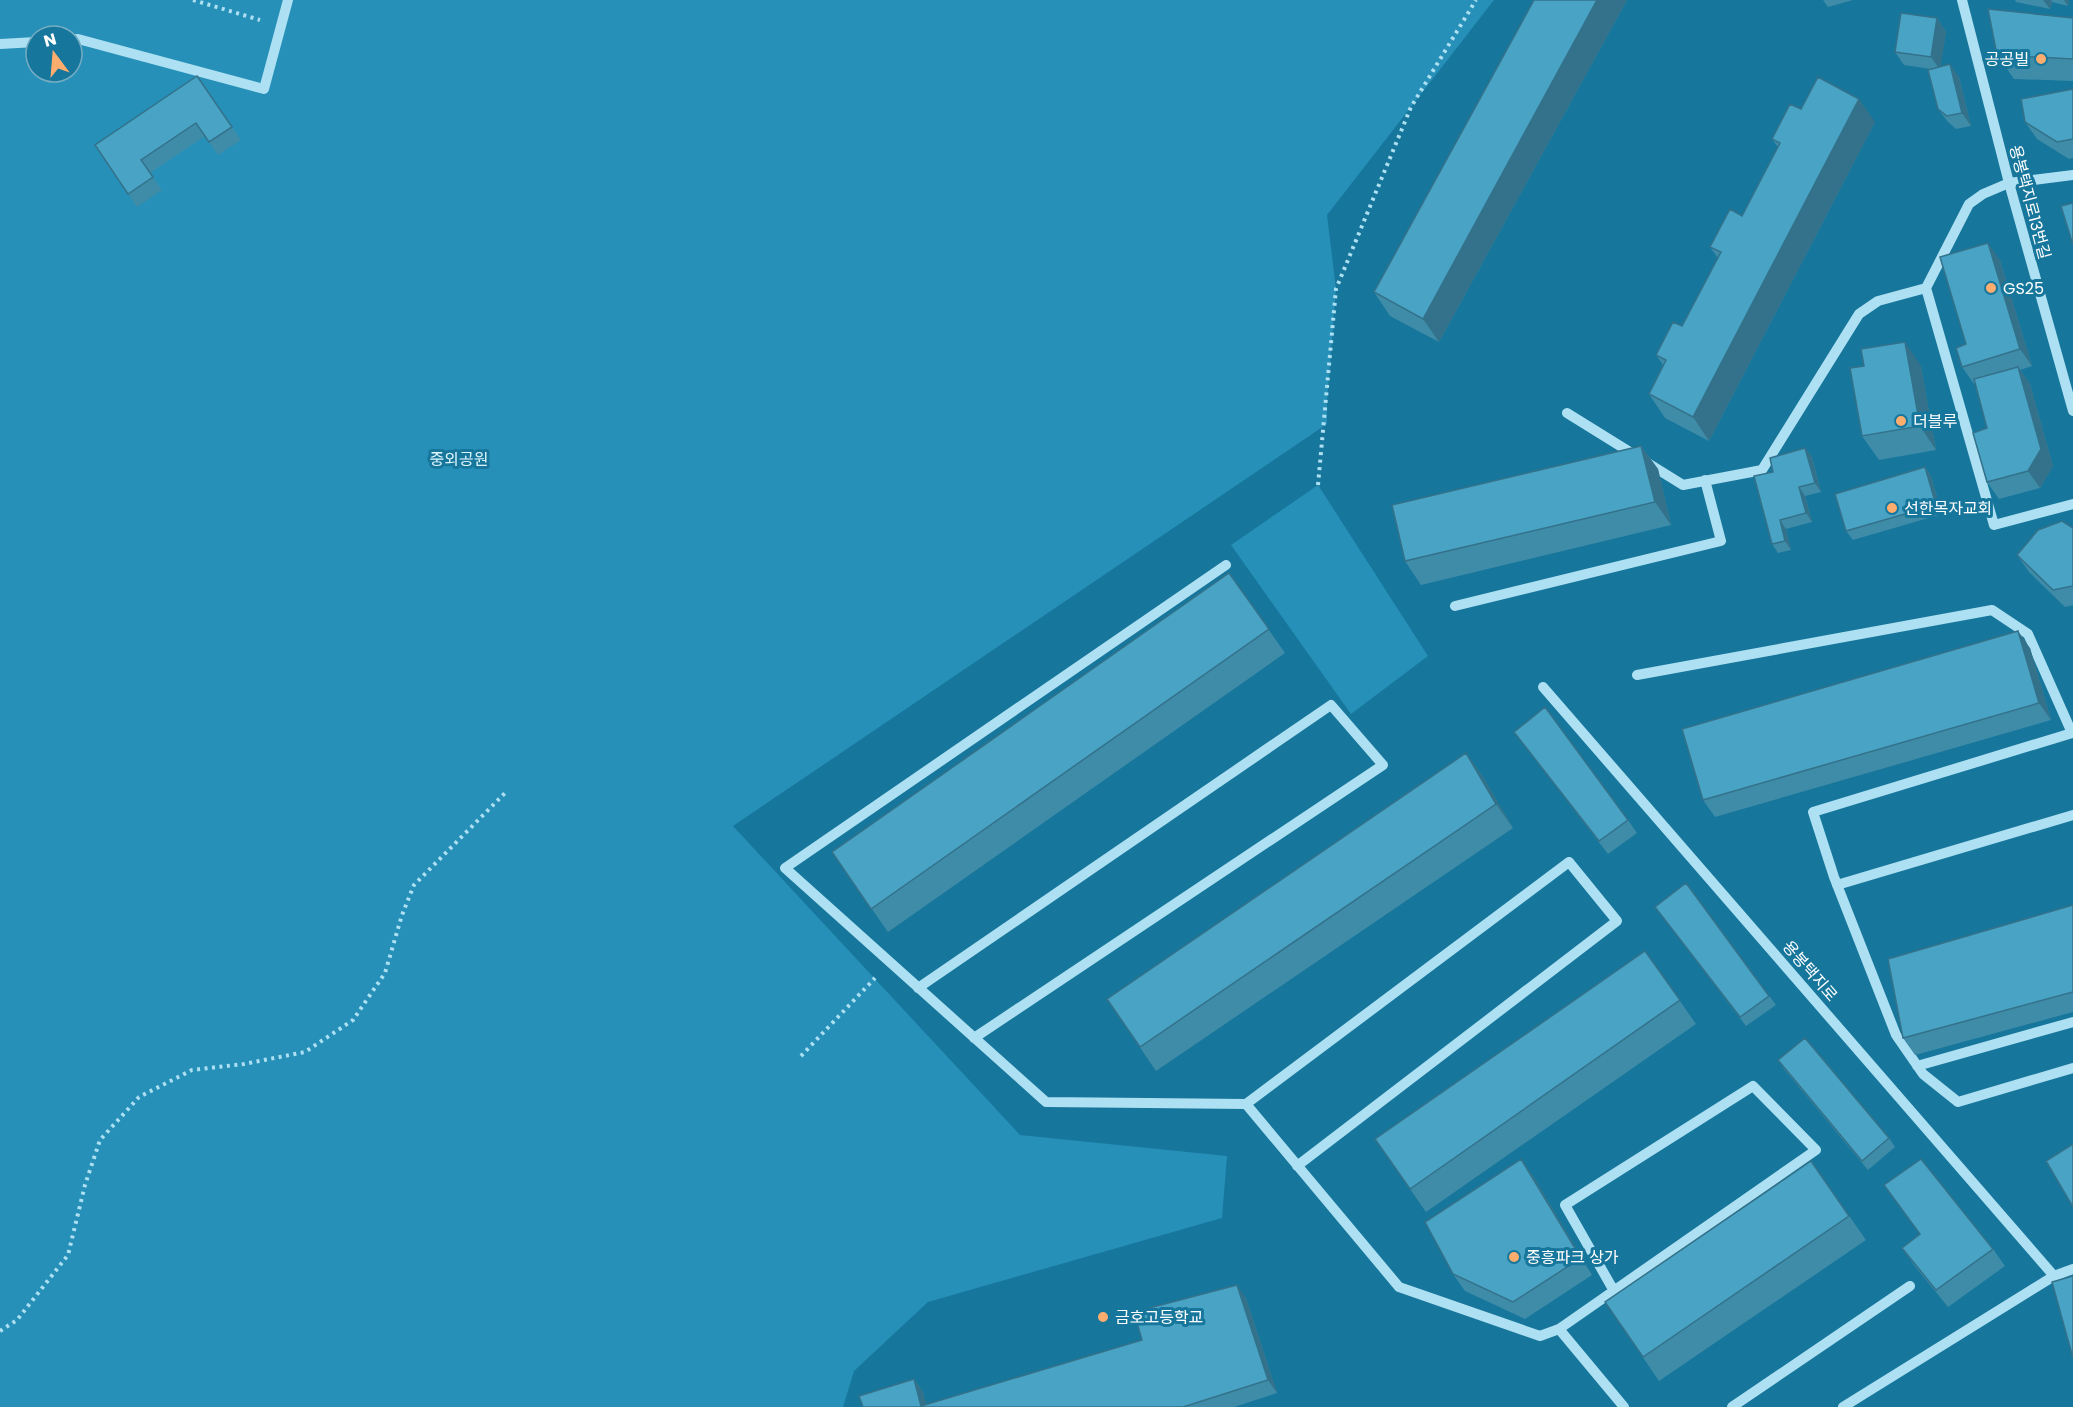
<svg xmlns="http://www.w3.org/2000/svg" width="2073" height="1407" font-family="Poppins,'Noto Sans KR',sans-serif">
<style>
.green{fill:#2690b8;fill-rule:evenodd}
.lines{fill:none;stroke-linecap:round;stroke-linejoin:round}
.path{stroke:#ade0f2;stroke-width:4;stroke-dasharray:3 4.5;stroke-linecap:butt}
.minor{stroke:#ade0f2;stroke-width:10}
.wall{fill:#3f8ca9}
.shaded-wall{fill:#33728a}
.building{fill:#49a3c5;stroke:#33728a;stroke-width:1.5}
.poi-dot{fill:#ffad6e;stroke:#17769b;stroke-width:2}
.labels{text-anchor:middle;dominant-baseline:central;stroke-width:6;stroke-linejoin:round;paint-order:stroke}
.poi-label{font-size:16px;fill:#fff;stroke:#17769b;text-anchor:start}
.street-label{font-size:16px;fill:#fff;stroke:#17769b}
.park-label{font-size:16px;fill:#ddf5fd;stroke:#17769b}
</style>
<rect width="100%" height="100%" fill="#17769b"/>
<!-- green -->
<path class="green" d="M0,0h1494l-167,215 9,74 -9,112v23l-594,402 287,309 207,21 -5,62 -294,84 -74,69 -11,36h-843zM36,36h36v36h-36z
M1318,485l110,171 -77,58 -120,-169z"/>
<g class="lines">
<!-- path -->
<path class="path" d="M193,0l67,20
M1318,485l18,-196 75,-182 65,-107
M801,1056l74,-78
M0,1331l17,-11 51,-65 17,-70 15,-45 39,-43 53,-27 52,-6 61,-12 48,-32 32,-47 17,-58 12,-30 92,-93"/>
<!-- minor -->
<path class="minor" d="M1962,0l47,183 64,228
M72,40l6,-1 186,50 24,-89
M0,44l36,-2
M2073,175l-64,8 -26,11 -14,10 -43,84 68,237 79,-21
M1567,413l116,72 79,-15 97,-156 19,-13 48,-13
M1226,565l-441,303 261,234 200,2 153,183 141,49 19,-7 65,78
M1455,606l266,-65 -16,-61
M1637,675l355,-65 36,24 44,99 -259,79 21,65 62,158 27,39 35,28 115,-34
M1543,687l511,589
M1837,885l236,-70
M918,988l413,-283 52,60 -409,273
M1917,1066l156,-44
M1246,1104l323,-242 48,59 -320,245
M1559,1329l257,-179 -63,-64 -188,119 49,86
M1732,1407l178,-121
M1843,1407l211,-131 19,-7"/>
</g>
<!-- wall -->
<path class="wall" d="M1534,0h93l-188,342 -49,-26 -16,-24z
M1823,0h30l-25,7z
M2015,0h54l-1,6 -16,-4 -2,7 -34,-7z
M1937,18l9,14 -6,34 19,11 12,49 -15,3 -8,-7 -10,-13 -7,-40 -27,-4 -9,-13z
M2073,18v63l-59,-2 -17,-24z
M197,76l44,64 -23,15 -13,-19 -55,37 12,17 -25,17 -42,-62z
M2073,89v69l-4,1 -32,-20 -12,-17z
M1801,109l74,13 -166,319 -44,-23 -16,-24 14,-29 -7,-10 26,-29 36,-68 -8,-11 32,-31 36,-69 -6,-8z
M2000,260l32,106 -12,4 10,14 23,82 -13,22 -41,11 -12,-17v-54l-12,-45 -1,1 -12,-17 4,-23z
M1864,366h57l15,84 -57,10 -17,-24z
M1641,446l17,23 13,56 -250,60 -16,-24z
M1805,448l7,9 9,35 -16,4 7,26 -26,7 5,21 -13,3 -6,-9z
M1925,467l6,9 11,38 -89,26 -7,-9z
M2073,528v77l-8,2 -36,-35 -12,-17z
M1229,573l56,80 -397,279 -56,-80z
M2030,648l21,72 -336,97 -12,-17z
M1514,732l114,88 9,13 -29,21z
M1466,753l17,24 30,51 -357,243 -49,-72z
M1686,883l90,122 -30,21 -91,-119z
M2073,905v107l-158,43 -12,-17z
M1645,951l51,73 -270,188 -51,-73z
M1778,1060l111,78 6,9 -27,23 -84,-101z
M1521,1159l12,17 59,99 -67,44 -60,-28 -12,-17z
M1811,1161l55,79 -207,141 -54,-79z
M1884,1185l109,64 12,17 -57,41 -34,-42 -12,-17 18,-14z
M1246,1298l31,95 -43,14h-371l51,-28 9,13 3,13 216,-65z"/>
<!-- shaded-wall -->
<path class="shaded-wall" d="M1597,0h30l-188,342 -16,-23z
M2043,0h8l1,2 -2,7z
M2064,0h5l-1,6z
M1937,18l9,14 -6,38 -9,-13z
M1950,64l9,13 12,49 -9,-13z
M1859,99l16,23 -166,319 -16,-24z
M1988,243l12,17 32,106 -12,-17z
M1905,342l16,24 15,84 -16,-24z
M2018,367l12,17 23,82 -13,22 -12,-17z
M1641,446l17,23 13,56 -16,-23z
M1805,448l7,9 9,35 -6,-9z
M1925,467l6,9 11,38 -6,-9z
M1799,487l6,9 7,26 -6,-9z
M1780,520l6,9 5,21 -6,-9z
M2018,631l12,17 21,72 -12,-17z
M1466,753l17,24 30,51 -17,-24z
M1521,1159l12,17 59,99 -11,-17z
M1237,1285l9,13 31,95 -9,-13z
M914,1379l9,13 4,15h-5z"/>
<!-- building -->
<path class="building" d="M1534,0h63l-174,319 -49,-27z
M1988,9l85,9v41l-76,-4z
M1901,13l36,5 -6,39 -36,-5z
M1950,64l12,49 -15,3 -9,-7 -10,-39z
M197,76l35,51 -23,15 -13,-19 -55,37 12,17 -25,17 -33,-49z
M1818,77l41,22 -166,318 -44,-23 17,-34 -10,-5 17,-33 9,4 39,-74 -11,-5 20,-38 12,7 38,-73 -8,-4 18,-35 11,5z
M2073,89v50l-16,3 -32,-20 -4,-23z
M2073,203v42l-12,-39z
M1988,243l32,106 -58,18 -6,-19 10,-4 -26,-87z
M1905,342l15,84 -58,10 -12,-68 14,-2 -3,-17z
M2018,367l23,82 -13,22 -41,11 -14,-49 14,-5 -13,-49z
M1641,446l14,56 -250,59 -13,-56z
M1805,448l10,35 -16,4 7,26 -26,7 5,21 -13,3 -18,-68 19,-4 -3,-14z
M1925,467l11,38 -90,26 -11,-37z
M2062,521l11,7v58l-20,4 -36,-35 21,-25z
M1229,573l40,56 -398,280 -39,-57z
M2018,631l21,72 -336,97 -21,-71z
M1545,707l83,113 -29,21 -85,-109z
M1466,753l30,51 -356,243 -33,-48z
M1686,883l83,113 -29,21 -85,-110z
M2073,905v87l-170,46 -15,-79z
M1645,951l35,49 -270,189 -35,-50z
M1805,1038l84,100 -27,23 -84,-101z
M2073,1144v63l-27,-46z
M1521,1159l60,99 -68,44 -60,-28 -28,-52z
M1921,1159l72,90 -57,41 -34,-42 18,-14 -36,-49z
M1811,1161l38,55 -206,141 -38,-55z
M2073,1276v82l-21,-76z
M1237,1285l31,95 -85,27h-320l-4,-11 55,-17 7,27 221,-66 -8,-28z"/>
<!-- markers -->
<g class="poi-dot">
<circle cx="2041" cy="59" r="6"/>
<circle cx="1991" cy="288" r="6"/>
<circle cx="1901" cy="421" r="6"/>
<circle cx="1892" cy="508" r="6"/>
<circle cx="1514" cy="1257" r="6"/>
<circle cx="1103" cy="1317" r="6"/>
</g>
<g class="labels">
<!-- poi labels -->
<g class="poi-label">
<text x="2029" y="59" text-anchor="end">공공빌</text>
<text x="2003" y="288">GS25</text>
<text x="1913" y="421">더블루</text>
<text x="1904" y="508">선한목자교회</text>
<text x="1526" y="1257">중흥파크 상가</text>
<text x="1115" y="1317">금호고등학교</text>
</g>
<!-- street labels -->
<g class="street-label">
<text transform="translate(2030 202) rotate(75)">용봉택지로13번길</text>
<text transform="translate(1810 971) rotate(49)">용봉택지로</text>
</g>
<!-- park labels -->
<g class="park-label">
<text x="459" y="459">중외공원</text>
</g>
</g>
<!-- north arrow -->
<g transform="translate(54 54) rotate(344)"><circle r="28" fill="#17769b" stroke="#74adc3" stroke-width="1.5"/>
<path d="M0-4.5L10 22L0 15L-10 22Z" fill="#ffad6e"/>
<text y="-9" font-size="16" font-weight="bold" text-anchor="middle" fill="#ffffff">N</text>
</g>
</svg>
